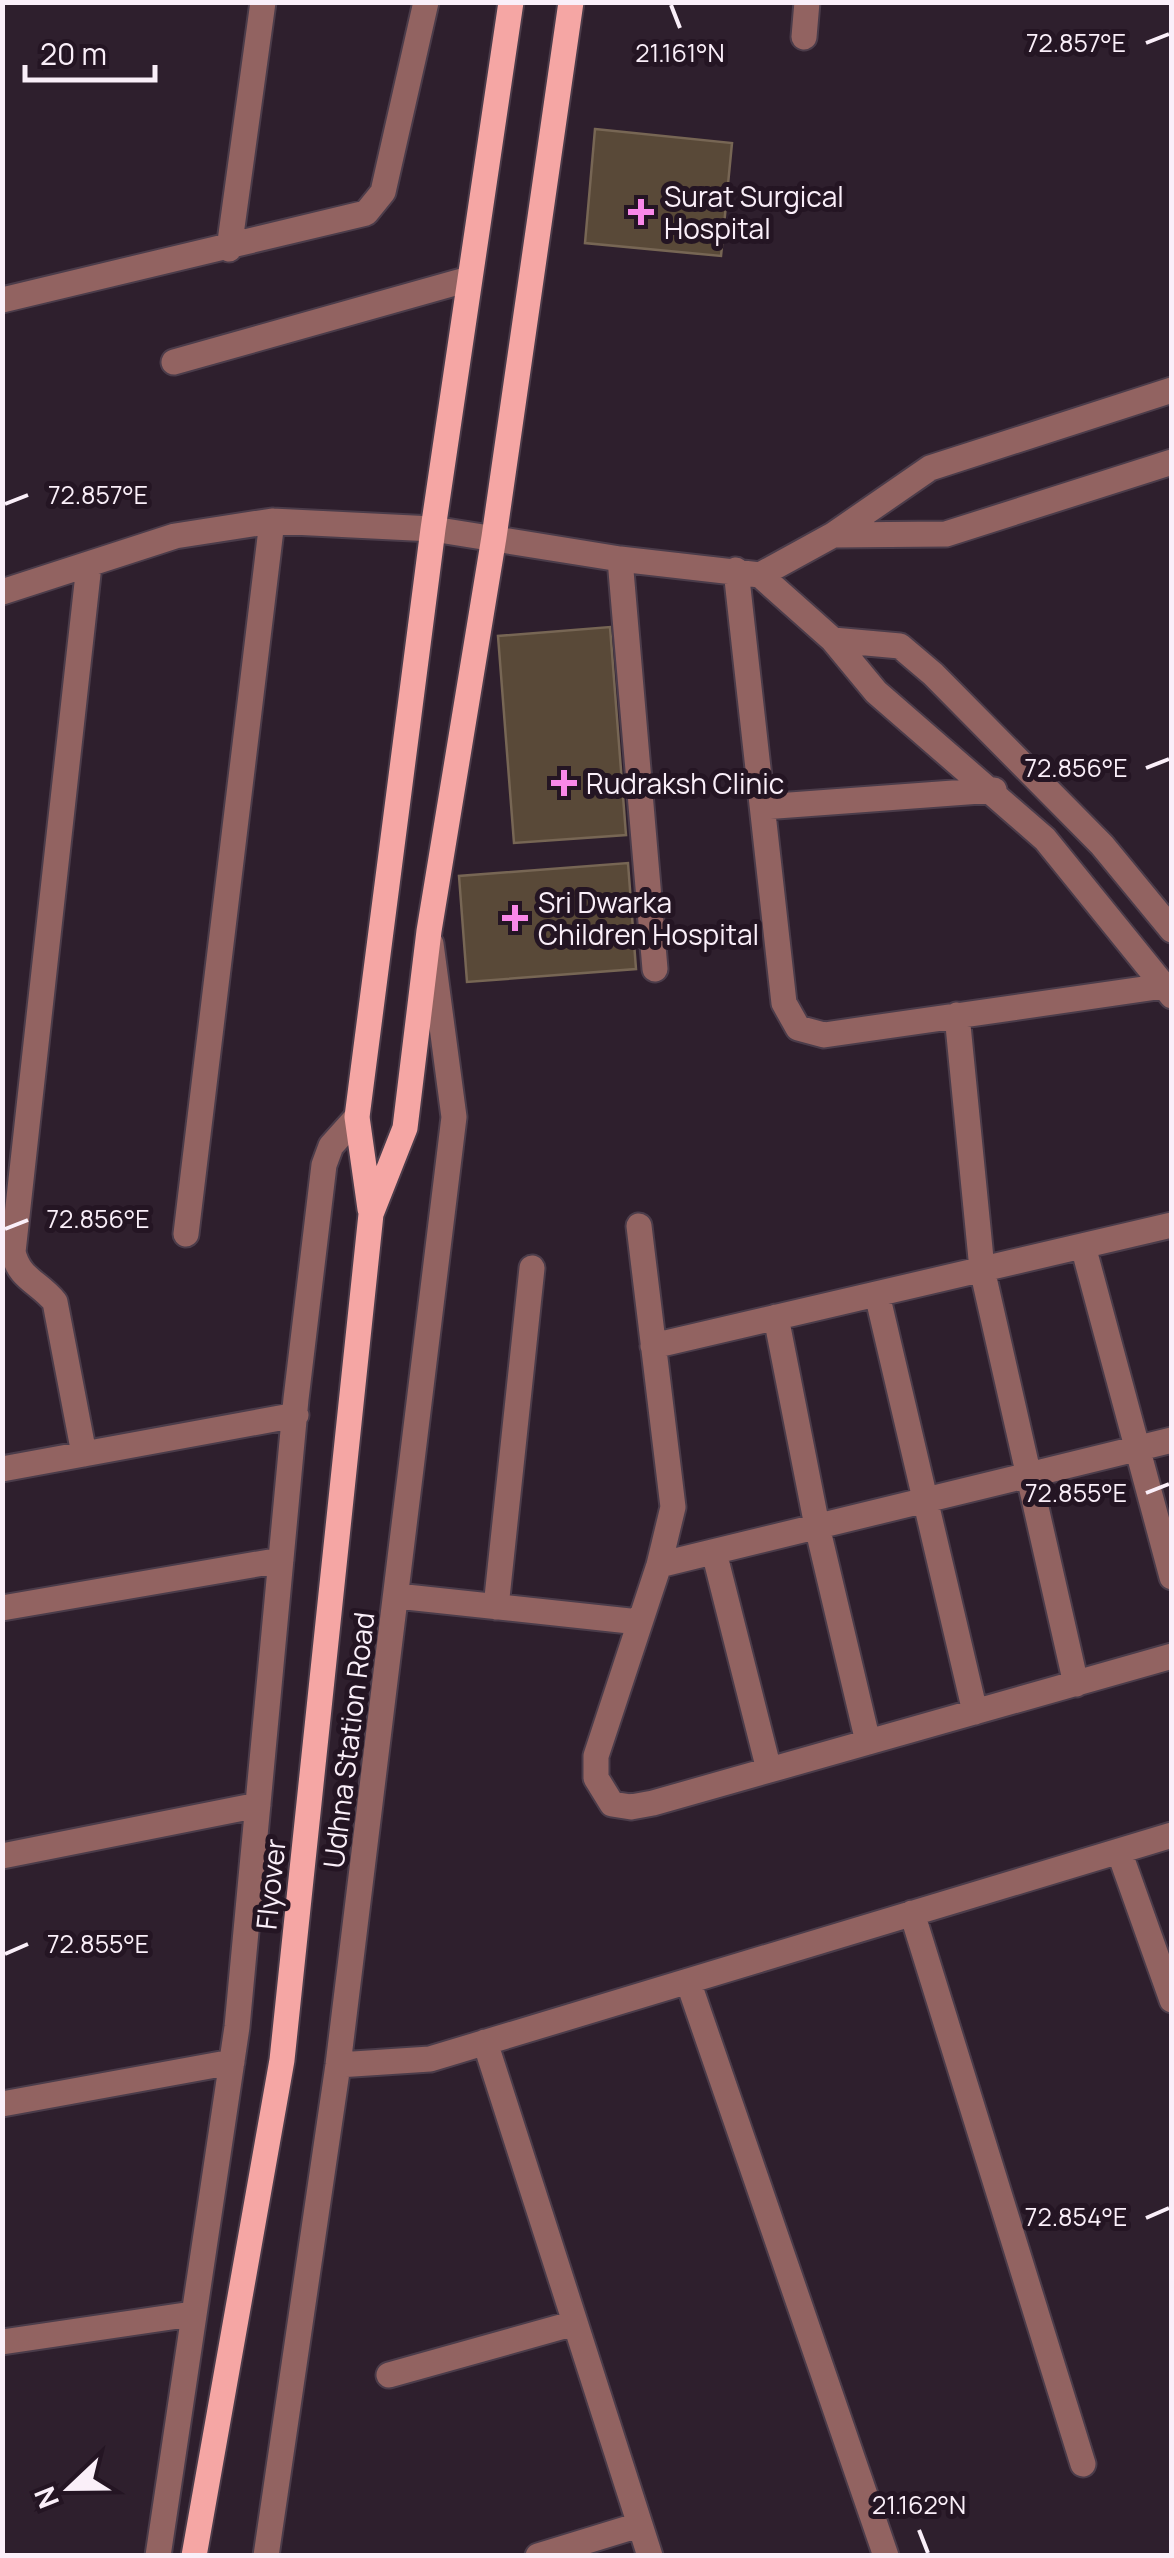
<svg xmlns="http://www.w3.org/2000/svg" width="1174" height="2558" font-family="Manrope,sans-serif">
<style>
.building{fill:#594938;stroke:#776654;stroke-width:2.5}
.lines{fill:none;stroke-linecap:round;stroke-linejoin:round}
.minor-casing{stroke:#4b3c4a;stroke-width:29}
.major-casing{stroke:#4b3c4a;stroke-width:29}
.minor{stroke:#926361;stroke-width:25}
.major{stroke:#f5a6a4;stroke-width:25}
.ticks{fill:none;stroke:#faeff9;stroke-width:4}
.poi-dot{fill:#f988e9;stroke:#241523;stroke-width:4}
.labels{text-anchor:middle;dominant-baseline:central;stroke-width:10;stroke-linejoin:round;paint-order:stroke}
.poi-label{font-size:28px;fill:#faeff9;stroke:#241523;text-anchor:start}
.street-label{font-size:28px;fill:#faeff9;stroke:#241523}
.ticks-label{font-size:25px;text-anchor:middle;fill:#faeff9;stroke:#241523;stroke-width:10;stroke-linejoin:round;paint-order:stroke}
</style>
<rect width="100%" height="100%" fill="#2e1f2d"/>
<!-- building -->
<path class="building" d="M595,129l137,14 -11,113 -136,-13z
M610,627l16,208 -112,8 -16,-207z
M628,863l8,106 -169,13 -8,-106z"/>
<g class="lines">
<!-- minor casing -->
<g class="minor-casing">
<path id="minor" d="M804,37l3,-35
M229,249l34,-247
M2,300l364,-87 17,-21 43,-190
M174,362l295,-83
M833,535l113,-1 226,-72
M620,559l35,410
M736,570l48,433 14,25 26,7 340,-49
M760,575l73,-40 97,-67 242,-78
M2,592l173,-56 97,-15 161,8 187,30 140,16 73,65 43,52 169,147 127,157
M833,640l67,6 33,28 169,171 70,85
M763,807l231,-17
M957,1015l25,254 94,415
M639,1226l34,281 -14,58 -63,191v22l16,26 19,3 22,-4 519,-147
M186,1234l86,-713
M1083,1246l89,331
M877,1294l98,418
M776,1317l41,209 51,216
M653,1346l519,-121
M84,1454l-29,-152c-16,-20 -36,-23 -42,-50l76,-687
M2,1469l294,-54
M714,1552l55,218
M659,1565l513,-125
M397,1596l242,26
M496,1607l36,-339
M2,1608l279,-48
M1119,1851l53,149
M2,1856l256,-51
M912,1913l171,551
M688,1981l198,575
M485,2042l165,514
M338,2065l92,-6 742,-224
M2,2104l230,-42
M2,2342l190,-28
M389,2375l186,-52
M158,2556l79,-529 59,-628 28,-234 7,-19 26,-29
M266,2556l72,-491 116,-948 -23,-173
M538,2556l101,-31"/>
</g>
<!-- major casing -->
<g class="major-casing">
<path id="major" d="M370,1209l-13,-92 76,-588 78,-527
M194,2556l88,-496 89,-846 34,-86 24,-197 65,-394 77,-535"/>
</g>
<!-- minor -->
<use href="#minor" class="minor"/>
<!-- major -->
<use href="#major" class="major"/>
</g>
<!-- ticks -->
<path class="ticks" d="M671,5l9,23M1146,43l23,-9M5,504l23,-9M1146,768l23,-9M5,1229l23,-9M1146,1493l23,-9M5,1954l23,-10M1146,2218l23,-10M919,2530l9,23"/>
<!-- markers -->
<g class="poi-dot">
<path d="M636 197h10v10h10v10h-10v10h-10v-10h-10v-10h10z"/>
<path d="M559 768h10v10h10v10h-10v10h-10v-10h-10v-10h10z"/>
<path d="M510 903h10v10h10v10h-10v10h-10v-10h-10v-10h10z"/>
</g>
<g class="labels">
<!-- poi labels -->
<g class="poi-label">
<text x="664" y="196">Surat Surgical<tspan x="664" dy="32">Hospital</tspan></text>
<text x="586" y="783">Rudraksh Clinic</text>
<text x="538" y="902">Sri Dwarka<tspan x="538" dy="32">Children Hospital</tspan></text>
</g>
<!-- street labels -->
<g class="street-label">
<text transform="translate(348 1740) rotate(-83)">Udhna Station Road</text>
<text transform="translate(270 1884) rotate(-84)">Flyover</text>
</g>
</g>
<g class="ticks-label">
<text x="1076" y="52">72.857°E</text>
<text x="680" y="62">21.161°N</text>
<text x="98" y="504">72.857°E</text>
<text x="1076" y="777">72.856°E</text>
<text x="98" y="1228">72.856°E</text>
<text x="1076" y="1502">72.855°E</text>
<text x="98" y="1953">72.855°E</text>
<text x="1076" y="2226">72.854°E</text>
<text x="919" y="2514">21.162°N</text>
</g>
<!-- border -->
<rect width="1174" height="2558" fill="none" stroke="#faeff9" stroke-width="10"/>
<!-- north arrow -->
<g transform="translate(70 2488) rotate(248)" stroke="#241523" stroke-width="8" paint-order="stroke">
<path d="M0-8L18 38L0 25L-18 38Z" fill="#faeff9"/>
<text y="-15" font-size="28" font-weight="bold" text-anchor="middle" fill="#faeff9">N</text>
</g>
<!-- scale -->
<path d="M25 65v15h130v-15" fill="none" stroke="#faeff9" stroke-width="5"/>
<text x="40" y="65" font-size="30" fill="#faeff9" stroke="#241523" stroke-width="8" paint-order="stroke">20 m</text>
</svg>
